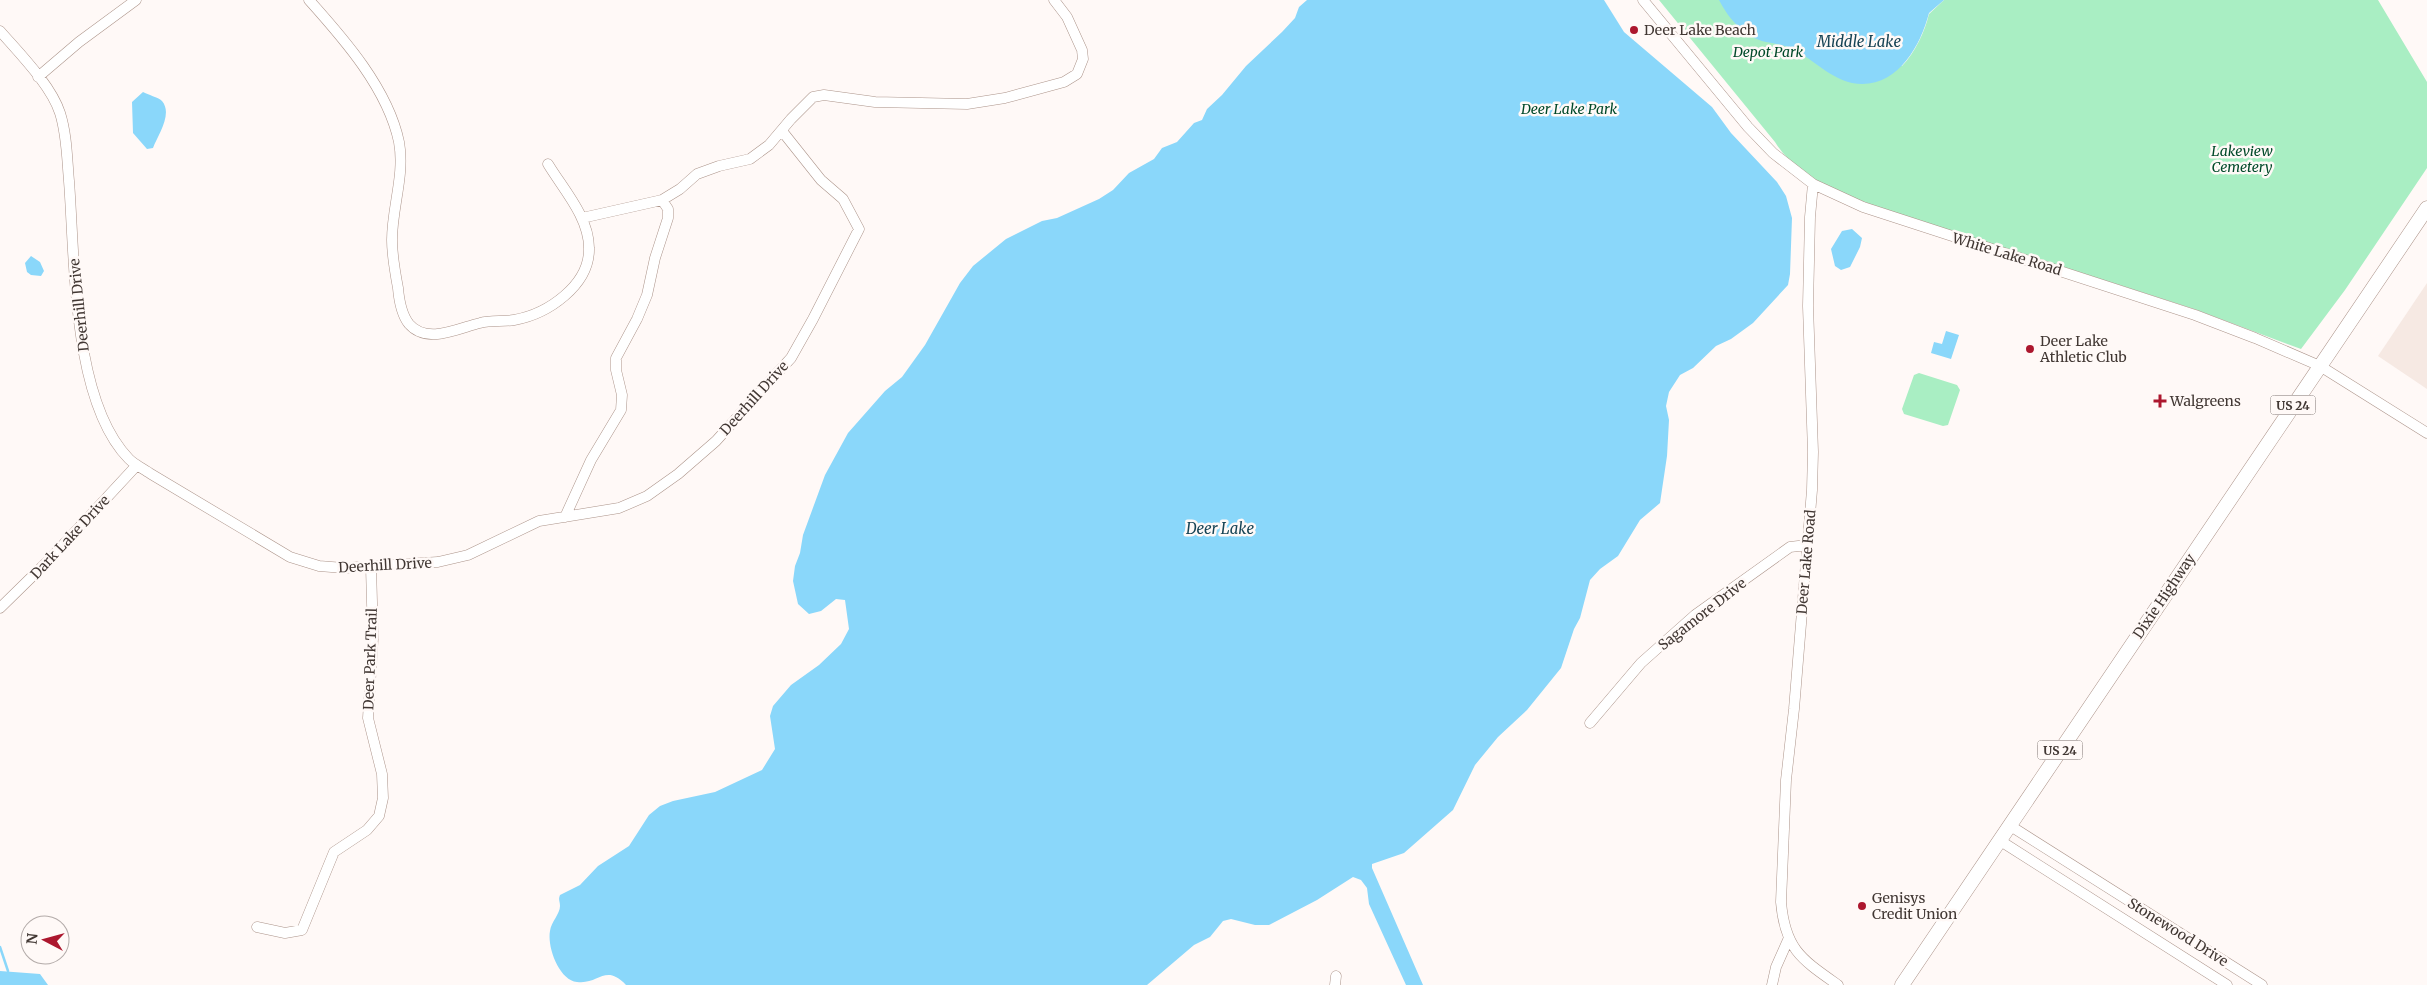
<svg xmlns="http://www.w3.org/2000/svg" width="2427" height="985" font-family="Merriweather,serif">
<style>
.built{fill:#f6e9e3}
.green{fill:#a9eec3}
.water{fill:#8ad7fa}
.lines{fill:none;stroke-linecap:round;stroke-linejoin:round}
.stream{stroke:#8ad7fa;stroke-width:2.5}
.minor-casing{stroke:#ac948a;stroke-width:11}
.major-casing{stroke:#ac948a;stroke-width:15}
.minor{stroke:#fff;stroke-width:10}
.major{stroke:#fff;stroke-width:14}
.poi-dot{fill:#ac172e;stroke:#fff9f7;stroke-width:2}
.labels{text-anchor:middle;dominant-baseline:central;stroke-width:5;stroke-linejoin:round;paint-order:stroke}
.shield{fill:#fff9f7;stroke:#7a716e;stroke-width:1}
.shield-label{font-size:12px;font-weight:bold;fill:#413733}
.poi-label{font-size:14px;fill:#413733;stroke:#fff9f7;text-anchor:start}
.park-label{font-size:14px;font-style:italic;fill:#004929;stroke:#fff9f7}
.street-label{font-size:14px;fill:#413733;stroke:#fff9f7}
.water-label{font-size:15px;font-style:italic;fill:#164355;stroke:#fff9f7}
</style>
<rect width="100%" height="100%" fill="#fff9f7"/>
<!-- built -->
<path class="built" d="M2427,283v106l-49,-33z"/>
<!-- green -->
<path class="green" d="M1659,0h142l101,66c13,-13 23,-35 27,-52l15,-14h434l49,82v86l-82,122 -44,59 -107,-40 -314,-101c-38,-15 -83,-30 -105,-66z
M1919,373l38,12 3,5 -12,35 -5,1 -39,-12 -2,-5 12,-34z"/>
<!-- water -->
<path class="water" d="M1307,0h297l20,32 88,75 19,26 46,49 9,14 6,22 -2,56 -2,11 -35,38 -22,16 -15,7 -23,22 -13,7 -11,17 -3,14 3,14 -2,36 -7,47 -20,17 -22,36 -18,13 -10,11 -10,38 -6,11 -13,39 -34,42 -29,27 -23,28 -22,45 -49,43 -32,11v4l51,117h-17l-37,-81 -2,-16 -6,-8 -8,-3 -36,23 -48,25h-14l-24,-6 -8,2 -13,16 -16,8 -47,40h-521c-21,-22 -27,0 -49,-3 -18,-2 -30,-35 -27,-51 1,-9 10,-17 10,-25 0,-5 -2,-6 0,-11l20,-10 18,-19 31,-20 20,-31 11,-9 13,-5 42,-9 47,-22 13,-21 -5,-33 3,-10 18,-21 28,-20 22,-21 8,-15 -4,-29 -9,-1 -15,12 -12,3 -11,-10 -5,-23 2,-15 5,-13 3,-18 22,-60 23,-42 37,-42 17,-14 23,-32 35,-62 13,-17 33,-27 36,-18 15,-3 42,-19 14,-9 16,-17 25,-14 8,-11 15,-6 17,-19 8,-3 5,-11 15,-14 24,-29 36,-34 13,-14 4,-11z
M1719,0h225l-15,13c-9,35 -34,78 -77,70 -20,-4 -39,-23 -57,-33 -9,-5 -19,-6 -29,-8 -22,-5 -37,-23 -47,-42z
M143,92c5,3 15,5 19,9 11,13 -4,34 -9,47l-6,1 -14,-16 -1,-31z
M1852,229l10,9 -2,9 -10,20 -9,3 -6,-4 -4,-17 11,-18z
M31,256l9,6 4,9 -3,5 -10,-1 -4,-3 -2,-9z
M1946,331l13,4 -8,24 -20,-6 3,-11 8,2z
M0,971l40,3 8,11h-48z"/>
<g class="lines">
<!-- stream -->
<path class="stream" d="M0,947l8,24"/>
<!-- minor casing -->
<g class="minor-casing">
<path id="minor" d="M309,0c35,39 79,89 90,142 6,33 -7,65 -7,98 0,16 3,32 6,48 1,12 3,26 11,36 18,21 50,4 71,-1 11,-3 23,-1 34,-3 34,-6 76,-35 75,-72 0,-31 -26,-59 -41,-84
M1643,0l105,127 25,26 40,31 50,23 332,108 60,23 65,28 107,67
M0,31c19,22 51,54 60,82 7,22 7,46 9,68 6,78 3,220 60,278 6,6 15,10 22,15l139,83 29,9 25,2 94,-6 30,-7 71,-34 80,-13 28,-12 31,-22 38,-33 64,-71 11,-12 22,-39 46,-90 -16,-30 -22,-19 -39,-49
M38,77l41,-35 57,-42
M1813,184l-3,33 -2,89 5,146 -1,38 -18,219 -8,71 -5,122c4,47 20,57 57,83
M582,218l80,-18 18,-11 17,-15 22,-8 31,-7 19,-14 22,-26 22,-22 11,-2 51,7 92,2 38,-6 59,-16 13,-8 6,-15 -1,-9 -15,-33 -13,-17
M565,517l26,-57 30,-50 1,-15 -6,-25v-12l21,-39 10,-24 8,-37 13,-40v-9l-6,-9
M0,608l49,-48 88,-95
M1590,723l51,-60 54,-48 95,-68 17,-2
M2009,825l253,160
M1999,840l228,145
M257,927l28,6 17,-3 32,-78 33,-22 12,-14 4,-18 -1,-24 -14,-56 5,-80 -2,-71
M1335,985l1,-9
M1772,985l4,-18 12,-27"/>
</g>
<!-- major casing -->
<g class="major-casing">
<path id="major" d="M1902,985l525,-777"/>
</g>
<!-- minor -->
<use href="#minor" class="minor"/>
<!-- major -->
<use href="#major" class="major"/>
</g>
<!-- markers -->
<g class="poi-dot">
<circle cx="1634" cy="30" r="5"/>
<circle cx="2030" cy="349" r="5"/>
<path d="M2157.5 393.5h5v5h5v5h-5v5h-5v-5h-5v-5h5z"/>
<circle cx="1862" cy="906" r="5"/>
</g>
<g class="labels">
<!-- shield labels -->
<g class="shield">
<rect x="2270.5" y="395.5" width="45" height="19" rx="4"/>
<rect x="2037.5" y="740.5" width="45" height="19" rx="4"/>
</g>
<g class="shield-label">
<text x="2293" y="405">US 24</text>
<text x="2060" y="750">US 24</text>
</g>
<!-- poi labels -->
<g class="poi-label">
<text x="1644" y="30">Deer Lake Beach</text>
<text x="2040" y="341">Deer Lake<tspan x="2040" dy="16">Athletic Club</tspan></text>
<text x="2170" y="401">Walgreens</text>
<text x="1872" y="898">Genisys<tspan x="1872" dy="16">Credit Union</tspan></text>
</g>
<!-- park labels -->
<g class="park-label">
<text x="1768" y="52">Depot Park</text>
<text x="1569" y="109">Deer Lake Park</text>
<text x="2242" y="151">Lakeview<tspan x="2242" dy="16">Cemetery</tspan></text>
</g>
<!-- street labels -->
<g class="street-label">
<text transform="translate(2007 254) rotate(17)">White Lake Road</text>
<text transform="translate(79 305) rotate(-96)">Deerhill Drive</text>
<text transform="translate(754 398) rotate(-48)">Deerhill Drive</text>
<text transform="translate(70 537) rotate(-47)">Dark Lake Drive</text>
<text transform="translate(1806 562) rotate(-85)">Deer Lake Road</text>
<text transform="translate(385 565) rotate(-3)">Deerhill Drive</text>
<text transform="translate(2164 596) rotate(-56)">Dixie Highway</text>
<text transform="translate(1702 614) rotate(-38)">Sagamore Drive</text>
<text transform="translate(370 659) rotate(-88)">Deer Park Trail</text>
<text transform="translate(2178 932) rotate(32)">Stonewood Drive</text>
</g>
<!-- water labels -->
<g class="water-label">
<text x="1859" y="41">Middle Lake</text>
<text x="1220" y="528">Deer Lake</text>
</g>
</g>
<!-- north arrow -->
<g transform="translate(45 940) rotate(276)"><circle r="24" fill="#fff9f7" stroke="#b3aba9"/>
<path d="M0-4L9 19L0 12L-9 19Z" fill="#ac172e"/>
<text y="-8" font-size="14" font-weight="bold" text-anchor="middle" fill="#413733">N</text>
</g>
</svg>
